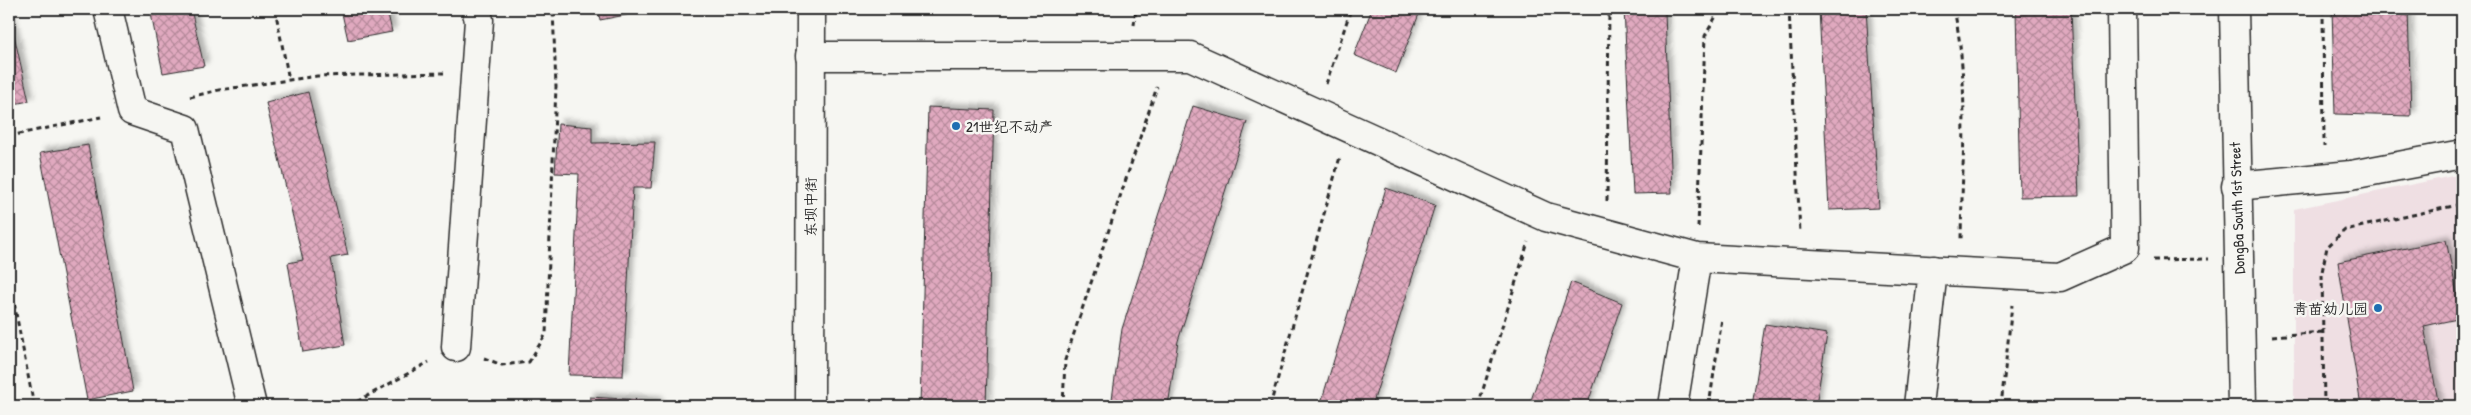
<svg xmlns="http://www.w3.org/2000/svg" width="2471" height="415" font-family="'Patrick Hand','LXGW WenKai TC',sans-serif">
<style>
.built{fill:#efdfe3}
.building{fill:url(#building-cross-hatch);stroke:#2b2b2b;filter:url(#shadow)}
.lines{fill:none;stroke-linecap:round;stroke-linejoin:round}
.minor-casing{stroke:#2b2b2b;stroke-width:31}
.tertiary-casing{stroke:#2b2b2b;stroke-width:31}
.path{stroke:#2b2b2b;stroke-width:3;stroke-dasharray:5 4;stroke-linecap:butt}
.minor{stroke:#f6f6f2;stroke-width:28}
.tertiary{stroke:#f6f6f2;stroke-width:28}
.poi-dot{fill:#1f6fb2;stroke:#f6f6f2;stroke-width:2}
.labels{text-anchor:middle;dominant-baseline:central;stroke-width:5;stroke-linejoin:round;paint-order:stroke}
.poi-label{font-size:15px;fill:#2b2b2b;stroke:#f6f6f2;text-anchor:start}
.street-label{font-size:15px;fill:#2b2b2b;stroke:#f6f6f2}
</style>
<defs>
<pattern id="building-cross-hatch" width="8" height="8" patternUnits="userSpaceOnUse" patternTransform="scale(1.25)"><rect width="8" height="8" fill="#e0a9bf"/><path d="M0 0l8 8M0 8l8-8" fill="none" stroke="#b68a9b"/></pattern>
<filter id="shadow"><feDropShadow dx="4.5" dy="-4.5" stdDeviation="2.5" flood-color="#0004"/></filter>
</defs>
<rect width="100%" height="100%" fill="#f6f6f2"/>
<filter id="ink" filterUnits="userSpaceOnUse"><feTurbulence type="fractalNoise" baseFrequency=".02" numOctaves="2"/><feDisplacementMap in="SourceGraphic" scale="10" xChannelSelector="R" yChannelSelector="G"/><feConvolveMatrix kernelMatrix="1 2 1 2 8 2 1 2 1" color-interpolation-filters="sRGB"/></filter>
<g filter="url(#ink)">
<!-- built -->
<path class="built" d="M2462,174v232h-168v-197z"/>
<!-- building -->
<path class="building" d="M150,9h41l13,57 -41,7z
M341,9h46l5,23 -44,8z
M598,9h53v1l-51,10z
M1372,9h49l-25,64 -42,-18z
M1624,9h58v2l-17,2 7,180 -39,1z
M1819,9h47l13,199 -50,2z
M2016,9h55l8,187 -59,1z
M2332,9h76l3,107 -76,-2z
M9,13l20,88 -20,4z
M308,92l40,163 -17,3 14,87 -42,7 -15,-89 15,-3 -37,-157z
M1193,106l54,16 -69,219 -10,65h-57l11,-77z
M928,107l66,3 -8,296h-66z
M558,124l34,3v16l63,-1 -4,46h-18l-10,188 -54,-1 10,-201 -24,-1z
M88,145l45,246 -46,9 -47,-247z
M1386,188l49,17 -63,201h-52z
M2446,240l16,78 -38,8 15,80h-78l-23,-144z
M1571,282l51,21 -35,103h-58z
M1765,324l62,10 -11,72h-64z
M590,397l68,4v5h-69z"/>
<g class="lines">
<!-- minor casing -->
<g class="minor-casing">
<path id="minor" d="M108,9l24,102 53,18 67,277
M810,56h380l356,161 151,41 363,19 65,-29 -3,-239
M2236,186l115,-11 111,-21
M456,347l23,-327 -3,-11
M1673,406l24,-148
M1918,406l15,-136"/>
</g>
<!-- tertiary casing -->
<g class="tertiary-casing">
<path id="tertiary" d="M2234,9l8,397
M810,406l1,-397"/>
</g>
<!-- path -->
<path class="path" d="M275,9l14,71
M1789,9l11,224
M1954,9c16,76 8,153 7,231
M2323,9l1,137
M1134,25l2,-16
M1326,84l25,-75
M190,97l29,-7 98,-14 127,-3
M9,136l92,-19
M1607,201l2,-192
M1698,227l7,-191 15,-27
M2153,260l56,-1
M9,277l25,129
M2272,336l51,-4
M484,358l18,7 27,-3 17,-28 10,-247 -3,-78
M349,406l80,-44
M1063,406l2,-46 92,-273
M1270,406l70,-249
M1478,406l50,-164
M1709,406l13,-88
M2001,406l11,-101
M2324,406l-2,-134 5,-25 18,-17 117,-26"/>
<!-- minor -->
<use href="#minor" class="minor"/>
<!-- tertiary -->
<use href="#tertiary" class="tertiary"/>
</g>
</g>
<!-- markers -->
<g class="poi-dot">
<circle cx="956" cy="126" r="5"/>
<circle cx="2378" cy="308" r="5"/>
</g>
<g class="labels">
<!-- poi labels -->
<g class="poi-label">
<text x="966" y="126">21世纪不动产</text>
<text x="2368" y="308" text-anchor="end">青苗幼儿园</text>
</g>
<!-- street labels -->
<g class="street-label">
<text transform="translate(810 207) rotate(-90)">东坝中街</text>
<text transform="translate(2237 208) rotate(-92)">DongBa South 1st Street</text>
</g>
</g>
<!-- margin -->
<rect width="2471" height="415" fill="none" stroke="#f6f6f2" stroke-width="30"/>
<rect x="15" y="15" width="2441" height="385" fill="none" stroke="#2b2b2b" stroke-width="2" filter="url(#ink)"/>
</svg>
